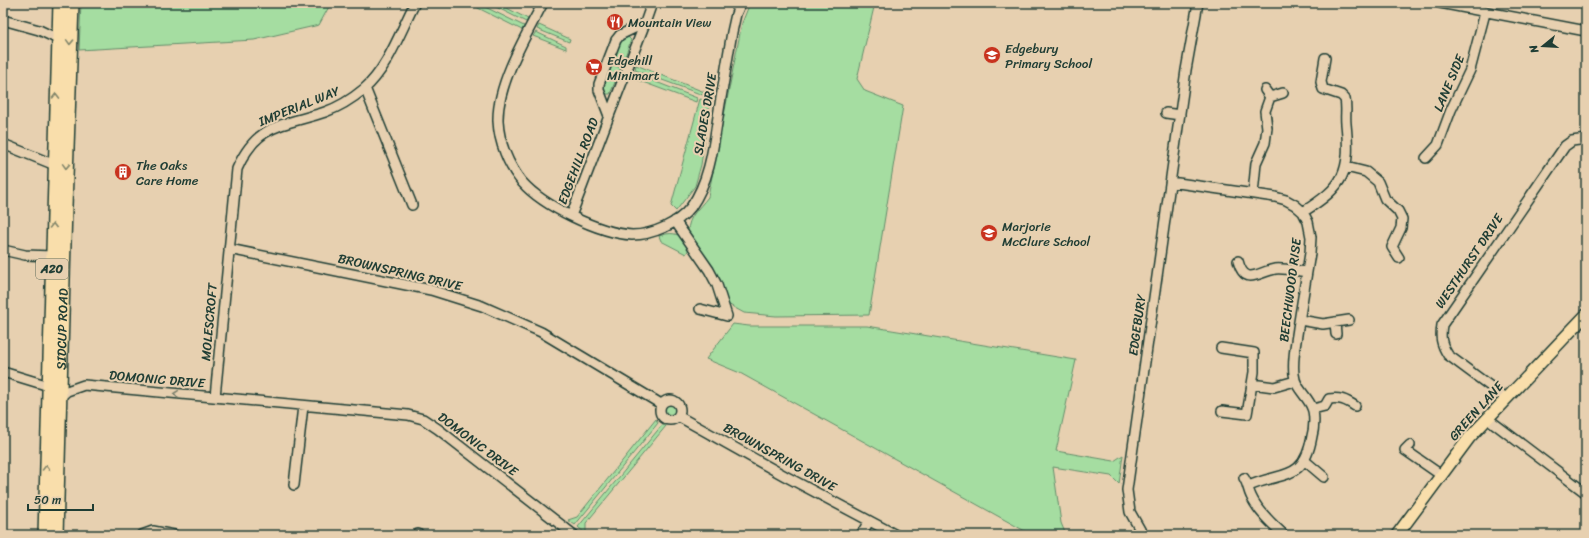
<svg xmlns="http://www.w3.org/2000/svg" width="1589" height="538" font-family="Sriracha,sans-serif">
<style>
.green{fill:#a5dda1;stroke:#628d6a}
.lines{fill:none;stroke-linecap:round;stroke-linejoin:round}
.minor-casing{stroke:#1f3d34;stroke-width:12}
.major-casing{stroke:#1f3d34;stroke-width:14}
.highway-casing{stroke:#1f3d34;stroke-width:16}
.minor{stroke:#e7d0b0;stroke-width:9}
.major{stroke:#f9deab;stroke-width:11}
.highway{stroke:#f9deab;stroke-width:13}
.oneway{stroke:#81856a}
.oneway2{stroke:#797f6c}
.labels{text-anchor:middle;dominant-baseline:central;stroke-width:4;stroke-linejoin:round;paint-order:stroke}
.shield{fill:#e7d0b0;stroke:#5b6959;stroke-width:1}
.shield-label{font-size:12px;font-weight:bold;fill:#1f3d34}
.poi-label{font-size:13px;fill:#1f3d34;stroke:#e7d0b0;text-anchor:start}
.street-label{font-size:13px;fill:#1f3d34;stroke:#e7d0b0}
</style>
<rect width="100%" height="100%" fill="#e7d0b0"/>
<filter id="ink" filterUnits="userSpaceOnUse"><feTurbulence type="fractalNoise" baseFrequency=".025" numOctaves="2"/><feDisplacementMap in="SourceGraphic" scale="8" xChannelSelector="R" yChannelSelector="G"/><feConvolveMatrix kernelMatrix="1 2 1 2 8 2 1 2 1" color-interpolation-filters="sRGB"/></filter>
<g filter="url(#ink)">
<!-- green -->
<path class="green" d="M81,3h250l-12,22 -65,15 -175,10z
M468,3h9l47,23 -2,4z
M488,3h9l31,16 -2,3z
M750,3h125l-18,76 8,12 38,15 -34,209 -93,1 -32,-3 -18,-10 -38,-71c0,-16 11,-23 20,-35l34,-174z
M539,25l31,14 -1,3 -32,-13z
M536,32l30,14v3l-33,-13z
M628,37l3,3 -9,25 -10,-4 9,-22z
M611,64l10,4 -11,26h-3c-9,-7 0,-21 4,-30z
M636,65l76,30 -1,3 -76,-28z
M633,73l64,25 -1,4 -64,-24z
M700,99l10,3 -9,63 -6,21 -19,25 -5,-5z
M666,234c12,-2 17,3 24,13l-4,7 -25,-13 -2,-5z
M733,324l16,2h118l209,34 -20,91 58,10 9,-6 -4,29 -8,-8 -58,-9 8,56 5,12h-34l-292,-162 -34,-14z
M664 410a6 6 0 1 1 12 0a6 6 0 1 1-12 0Z
M656,419l2,4 -83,102 -7,-5 9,-3z
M662,425l4,1 -80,97v11l-8,-7z"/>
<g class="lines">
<!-- minor casing -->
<g class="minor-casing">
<path id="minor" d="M543,3c-17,32 -46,81 -45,118 1,21 10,44 24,61 21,24 77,51 110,53 20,0 46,-11 59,-28 21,-30 23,-68 29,-103 4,-24 8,-48 12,-72l4,-18 5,-11
M1440,3l146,28
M3,20l36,10 19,9
M645,23l-36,93 -10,-26v-6l17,-44 4,-5z
M645,23l7,-20
M365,88l47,117
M1270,97l13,-4
M1166,113l14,2
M3,144l52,21
M1426,158l12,-13 13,-35 19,-40 15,-57
M1346,167l20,5 12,10 7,17 13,12 4,8 -1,9 -9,19 7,11
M1171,182l104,15 11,3 9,5 8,7 5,10 3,15 -1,16c-4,25 -8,50 -12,75 -2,15 -6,31 -4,46 1,15 14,22 18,34 3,7 2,21 0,28 -8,47 -31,35 -63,50
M1253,194l3,-31 9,-20 2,-15 -2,-17 5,-14 -5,-7
M1303,212c41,-26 48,-39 43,-88 -1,-9 1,-16 -1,-25l-4,-4 -18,-6 -2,-7 4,-24
M571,216l38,-100
M675,221l34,49 8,15 10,31
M229,249l202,41 51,16 59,26 120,72
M3,250l22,5 28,1
M1238,261c7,26 20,11 37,8 10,-1 22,2 32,3
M700,309l27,7
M1300,320l23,4 26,-4
M1335,322l1,12
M1221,348l33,5v19l-7,42 -25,-3
M3,372l46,14
M1252,384l22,3 21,-6
M215,397l22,-228c20,-46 46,-43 88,-57 14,-5 27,-13 39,-23 23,-19 37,-59 51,-86
M59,398l8,-7 17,-6 324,30 15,4 15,10 136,106
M1506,398l-58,-43c-7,-11 -8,-18 -6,-30l123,-179 7,-5 14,-2
M660 410a10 10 0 1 1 20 0a10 10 0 1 1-20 0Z
M1313,409l12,-3 4,-7c10,-2 17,1 26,7
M678,416l107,60 111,59
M1487,418l99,75
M1410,445l-5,5 36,25
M1304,460l20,17
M1244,478c4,6 4,12 7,18 6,14 20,27 31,37
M294,485l9,-79
M142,535l11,-4 21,4
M418,535v-1
M861,535l8,-14
M1143,535l-13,-23 -3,-22 59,-420 12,-67"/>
</g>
<!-- major casing -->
<g class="major-casing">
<path id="major" d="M1397,535l72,-97 117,-123"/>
</g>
<!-- highway casing -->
<g class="highway-casing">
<g id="highway">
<path d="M45,535l15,-532"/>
<path id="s1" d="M56,535l9,-329 7,-203"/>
</g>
</g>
<!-- minor -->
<use href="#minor" class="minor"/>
<!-- major -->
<use href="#major" class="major"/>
<!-- highway -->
<use href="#highway" class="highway"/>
</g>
<!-- one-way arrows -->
<defs><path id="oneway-chevron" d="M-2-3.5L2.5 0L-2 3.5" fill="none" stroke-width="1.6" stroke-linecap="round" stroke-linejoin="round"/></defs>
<g class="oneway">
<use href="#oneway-chevron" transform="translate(70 42) rotate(92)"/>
<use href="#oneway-chevron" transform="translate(56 96) rotate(-89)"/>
<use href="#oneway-chevron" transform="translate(66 166) rotate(92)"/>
<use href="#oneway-chevron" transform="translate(53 226) rotate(-89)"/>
<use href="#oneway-chevron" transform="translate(46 468) rotate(-89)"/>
</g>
<use class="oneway2" href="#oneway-chevron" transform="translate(176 394) rotate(-175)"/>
</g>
<!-- icons -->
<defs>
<g id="restaurant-disc" transform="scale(0.9)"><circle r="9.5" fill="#c8321e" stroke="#e7d0b0"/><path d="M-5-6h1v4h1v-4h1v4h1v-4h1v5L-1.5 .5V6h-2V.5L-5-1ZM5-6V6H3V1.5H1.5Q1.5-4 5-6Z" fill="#fff"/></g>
<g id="school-disc" transform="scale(0.9)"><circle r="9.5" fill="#c8321e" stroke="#e7d0b0"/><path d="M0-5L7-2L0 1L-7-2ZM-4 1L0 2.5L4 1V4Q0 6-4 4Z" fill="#fff"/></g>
<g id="supermarket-disc" transform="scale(0.9)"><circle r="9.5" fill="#c8321e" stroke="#e7d0b0"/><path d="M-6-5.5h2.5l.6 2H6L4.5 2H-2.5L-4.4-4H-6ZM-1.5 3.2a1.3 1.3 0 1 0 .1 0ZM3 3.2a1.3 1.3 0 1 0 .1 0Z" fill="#fff"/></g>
<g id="building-disc" transform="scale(0.9)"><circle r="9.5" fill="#c8321e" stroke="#e7d0b0"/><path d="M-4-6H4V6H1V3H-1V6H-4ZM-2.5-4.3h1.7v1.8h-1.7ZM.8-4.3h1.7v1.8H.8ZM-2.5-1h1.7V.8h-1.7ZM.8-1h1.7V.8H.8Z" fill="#fff"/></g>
</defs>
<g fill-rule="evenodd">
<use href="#restaurant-disc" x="615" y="22"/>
<use href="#school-disc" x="992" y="55"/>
<use href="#supermarket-disc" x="594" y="67"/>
<use href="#building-disc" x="123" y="172"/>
<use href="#school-disc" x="989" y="233"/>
</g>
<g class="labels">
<!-- shield labels -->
<rect class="shield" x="36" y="259" width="32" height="20" rx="3"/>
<g class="shield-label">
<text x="52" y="269">A20</text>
</g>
<!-- poi labels -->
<g class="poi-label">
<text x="628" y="22">Mountain View</text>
<text x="1005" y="48">Edgebury<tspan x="1005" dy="15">Primary School</tspan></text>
<text x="607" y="60">Edgehill<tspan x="607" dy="15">Minimart</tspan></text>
<text x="136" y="165">The Oaks<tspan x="136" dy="15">Care Home</tspan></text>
<text x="1002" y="226">Marjorie<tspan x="1002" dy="15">McClure School</tspan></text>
</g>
<!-- street labels -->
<g class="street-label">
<text transform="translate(1449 83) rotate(-67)">LANE SIDE</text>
<text transform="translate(299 106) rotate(-22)">IMPERIAL WAY</text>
<text transform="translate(705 114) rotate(-80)">SLADES DRIVE</text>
<text transform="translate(578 161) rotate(-69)">EDGEHILL ROAD</text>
<text transform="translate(1469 261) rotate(-56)">WESTHURST DRIVE</text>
<text transform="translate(400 272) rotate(13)">BROWNSPRING DRIVE</text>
<text transform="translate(1290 290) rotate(-83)">BEECHWOOD RISE</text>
<text transform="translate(209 322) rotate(-85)">MOLESCROFT</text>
<text transform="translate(1137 325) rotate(-82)">EDGEBURY</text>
<text stroke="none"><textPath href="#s1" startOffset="206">SIDCUP ROAD</textPath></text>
<text transform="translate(157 379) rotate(5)">DOMONIC DRIVE</text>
<text transform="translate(1476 411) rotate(-48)">GREEN LANE</text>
<text transform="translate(478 444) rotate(37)">DOMONIC DRIVE</text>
<text transform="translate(780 457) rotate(29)">BROWNSPRING DRIVE</text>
</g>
</g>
<!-- margin -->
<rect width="1589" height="538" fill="none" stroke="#e7d0b0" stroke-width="16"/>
<rect x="8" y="8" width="1573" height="522" fill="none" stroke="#1f3d34" stroke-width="1.5" filter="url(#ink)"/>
<!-- north arrow -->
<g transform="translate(1543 46) rotate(252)" stroke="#e7d0b0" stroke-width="3" paint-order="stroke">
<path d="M0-3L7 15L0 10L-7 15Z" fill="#1f3d34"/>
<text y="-6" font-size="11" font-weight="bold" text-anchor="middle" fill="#1f3d34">N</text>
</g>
<!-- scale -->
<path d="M28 504v6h65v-6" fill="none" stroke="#1f3d34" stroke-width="2"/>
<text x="34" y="504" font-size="12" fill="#1f3d34" stroke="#e7d0b0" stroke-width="3" paint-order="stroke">50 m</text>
</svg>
